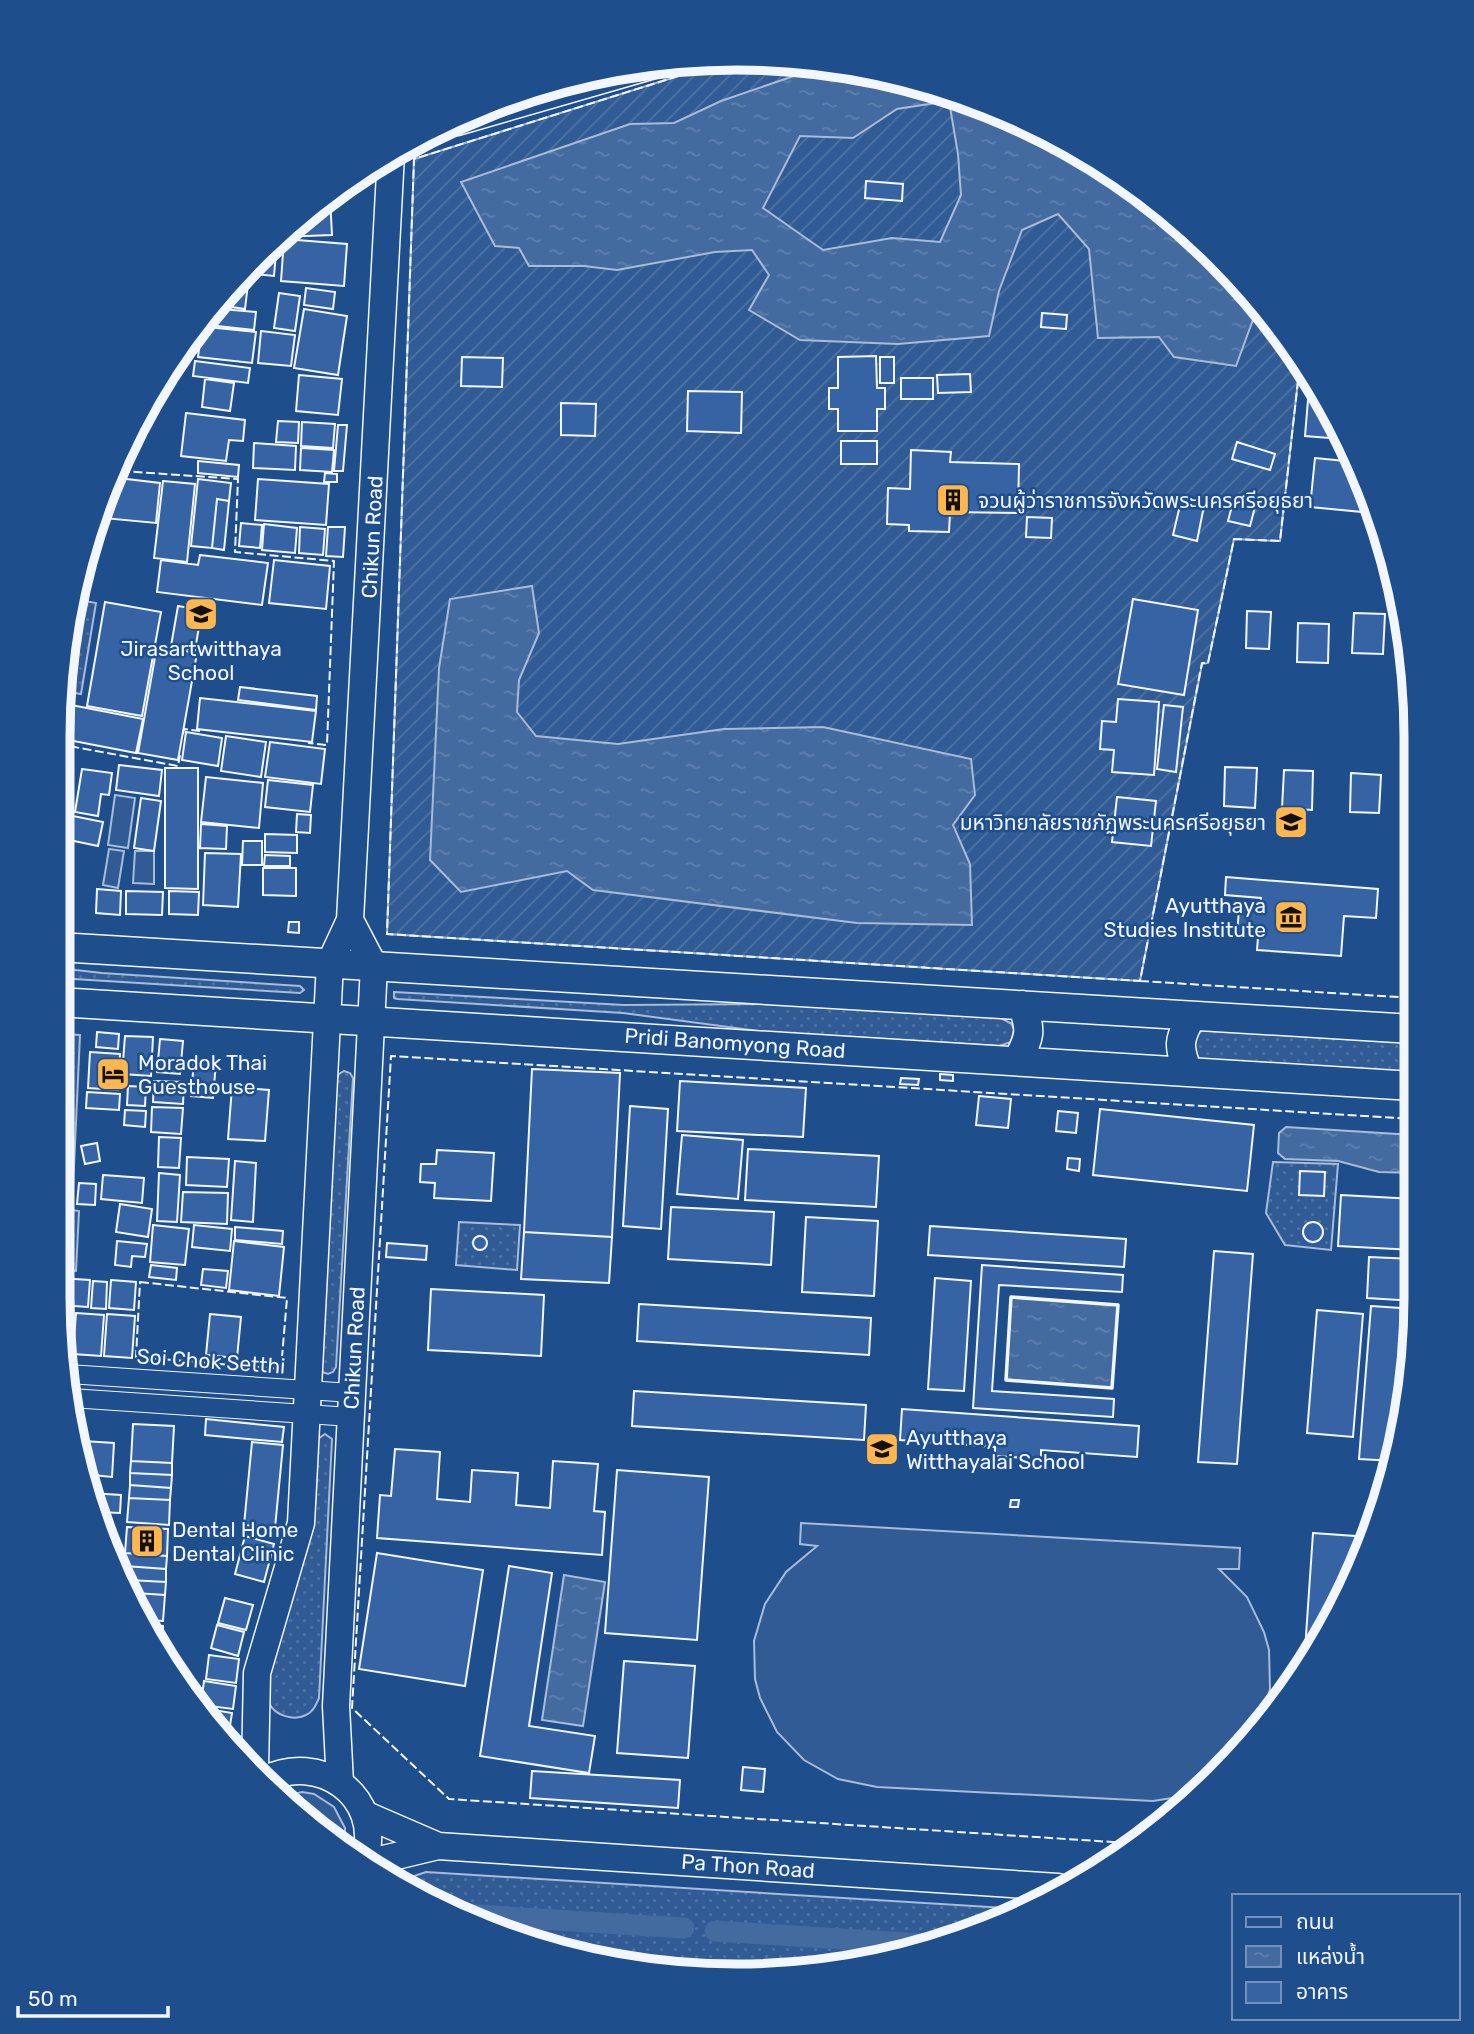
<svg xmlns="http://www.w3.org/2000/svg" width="1474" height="2034" font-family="Rubik,'Noto Sans Thai',sans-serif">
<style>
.grass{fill:url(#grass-dots);stroke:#a8bbd7;stroke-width:2}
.garden{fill:url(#garden-furrows);stroke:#a8bbd7;stroke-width:2}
.built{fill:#305b95;stroke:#a8bbd7;stroke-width:2}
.water{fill:url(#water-ripples);stroke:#a8bbd7;stroke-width:2;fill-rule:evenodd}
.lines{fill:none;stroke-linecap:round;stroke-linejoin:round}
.canal{stroke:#446ba0;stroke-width:21}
.building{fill:#3563a3;stroke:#f2f6ff;stroke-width:2}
.street-casing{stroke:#f2f6ff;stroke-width:20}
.secondary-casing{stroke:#f2f6ff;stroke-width:29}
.primary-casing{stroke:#f2f6ff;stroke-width:31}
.street{stroke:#1f4e8c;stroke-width:18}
.secondary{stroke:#1f4e8c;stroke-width:26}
.primary{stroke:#1f4e8c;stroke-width:28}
.fence{stroke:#f2f6ff;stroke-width:2;stroke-dasharray:9 3.5;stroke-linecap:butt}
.wall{stroke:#f2f6ff;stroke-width:3.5}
.labels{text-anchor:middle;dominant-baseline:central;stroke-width:5;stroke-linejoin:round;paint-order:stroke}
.poi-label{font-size:21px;fill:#f2f6ff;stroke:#1f4e8c;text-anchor:start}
.street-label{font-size:21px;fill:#f2f6ff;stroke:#1f4e8c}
.rim{fill:none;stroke:#f2f6ff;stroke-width:9}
</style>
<defs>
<pattern id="grass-dots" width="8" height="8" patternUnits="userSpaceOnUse" patternTransform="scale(1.75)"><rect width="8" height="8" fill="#305b95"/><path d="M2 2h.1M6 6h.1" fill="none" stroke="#4e73a5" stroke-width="1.8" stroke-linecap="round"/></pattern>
<pattern id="garden-furrows" width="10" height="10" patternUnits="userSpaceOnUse" patternTransform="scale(1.75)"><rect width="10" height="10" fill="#305b95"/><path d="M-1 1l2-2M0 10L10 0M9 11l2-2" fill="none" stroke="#4e73a5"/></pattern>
<pattern id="water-ripples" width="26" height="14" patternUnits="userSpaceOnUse" patternTransform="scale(1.75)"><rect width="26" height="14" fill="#446ba0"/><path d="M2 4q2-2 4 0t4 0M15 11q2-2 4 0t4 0" fill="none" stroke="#5f81ae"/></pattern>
</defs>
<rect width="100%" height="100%" fill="#1f4e8c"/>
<!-- grass -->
<path class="grass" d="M73,599l23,4 -15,91 -19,-3z
M58,968l44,5 198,13 4,4 -4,3 -242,-15z
M394,992l230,13 145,-1 232,14 11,6 2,6 -3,12 -12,4 -233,-14 -143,-19 -226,-14 -3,-1z
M1203,1030l210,13v29l-212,-13 -6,-2 -7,-16 8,-10z
M58,1034l22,1 -8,175 7,1 -3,60 -18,-2z
M344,1071l6,2 3,5 -17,289 -3,5 -5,2 -6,-2 -2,-5 17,-288 2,-5z
M1273,1162l65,2 -7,86 -46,-5 -19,-32z
M459,1222l61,3 -3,45 -61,-5z
M325,1434l7,5 -13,259c-3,7 -6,14 -13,17 -12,6 -31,1 -37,-12 -3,-8 -1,-19 0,-27 4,-46 29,-90 40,-134 9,-33 7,-69 9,-103z
M426,1872l595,37 -24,15 -172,46h-177l-211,-64 -38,-25z"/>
<!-- garden -->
<path class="garden" d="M782,59l131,22 125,47 113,70 97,91 51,83 -19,169 -46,-2 -26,124 -6,1 -62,317 -753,-47 27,-775 312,-98z"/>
<!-- built -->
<path class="built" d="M115,795l20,3 -7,50 -20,-3z
M109,849l15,2 -6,37 -15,-3z
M135,851h19v33l-21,-1z
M801,1523l439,25 -1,21h-20l28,28 17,35 5,18 1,39 -11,37 -51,57 -36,15 -19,3 -276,-14 -39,-8 -34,-19 -27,-28 -17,-34 -5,-19 -1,-38 11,-37 21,-32 31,-26 -17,-2z
M302,1792l12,2 20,13 11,21v17l-56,-38 -10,-10z"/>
<!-- water -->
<path class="water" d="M823,66l90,15 125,47 113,70 97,91 10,17 -22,60 -62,-9 -15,-20 -61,1 -9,-89 -31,-35 -36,16 -23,61 -10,45 -91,8 -98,-4 -51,-30 20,-35 -17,-25 -37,2 -98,18 -33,-4h-55l-10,-18 -24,-2 -34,-64 169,-58 44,-1 47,-22zM949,101l9,53 3,41 -21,47 -48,-4 -69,12 -60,-42 37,-72 53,2 44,-29z
M532,586l7,47 -20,47 -2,32 19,24 82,8 106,-15 99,-2 148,32 4,36 -22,30 17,39 2,61 -115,-2 -264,-33 -26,-19 -106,21 -31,-32 9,-192 11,-69z
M1286,1127l127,8 1,38 -35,-1 -41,-11 -53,-2 -7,-6 1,-20z
M1011,1297l107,8 -6,83 -106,-8z
M564,1575l41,7 -22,144 -41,-6z"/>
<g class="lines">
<!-- canal -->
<path class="canal" d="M462,1914l222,14
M715,1931l208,13"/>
</g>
<!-- building -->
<path class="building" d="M866,181l37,3 -1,17 -37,-3z
M330,197l2,38 -52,2 9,-11z
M284,239l63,5 -3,42 -63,-5z
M277,241l-3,35 -21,-2v-4z
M249,275l-4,34 -21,-3z
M306,288l29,4 -2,17 -29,-4z
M279,293l21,3 -5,35 -21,-3z
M221,309l35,3 -2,18 -46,-5z
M304,309l43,7 -9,59 -44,-7z
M1042,313l25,2 -1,14 -25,-2z
M207,327l49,5 -4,31 -54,-6 3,-23z
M261,331l34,4 -4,31 -33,-3z
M876,356l1,32h8v21h-8v22h-39v-22h-9v-21h9v-31z
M462,357l41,1 -1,29 -41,-1z
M880,357h14v26h-14z
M195,361l55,7 -2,15 -55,-7z
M970,374l1,18 -33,1 -1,-18z
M299,375l43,4 -4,36 -42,-4z
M901,378h32v21h-32z
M205,379l29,4 -4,28 -28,-4z
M1309,388l22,35 -2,15 -24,-2z
M688,391l54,1 -1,41 -54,-2z
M561,403l35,1 -1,32 -34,-1z
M186,413l59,7 -2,21 -14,-1 -3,21 -45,-5z
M278,421l21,1 -1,21 -22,-1z
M302,422l33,2 -2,24 -32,-2z
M338,425h9l-4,46h-9z
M841,441h36v23h-36z
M1237,442l38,12 -5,16 -38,-11z
M254,443l42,3 -1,24 -42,-2z
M301,448l33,2 -2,22 -32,-2z
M911,450l40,2 -1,10 69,2 -1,49 -68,-1 -1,20 -40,-1v-6l-22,-1 1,-36 22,1z
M1315,458l40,4 9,15 9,36 -63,-6z
M198,461l41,4 -1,12 -40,-4z
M325,473l12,1v8h-13z
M118,478l42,5 -4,40 -53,-5z
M198,479l33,4 -2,18 -12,-2 -5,49 -21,-2z
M258,479l71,5 -3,41 -71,-5z
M163,481l32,3 -8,78 -33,-4z
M217,499l12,2 -5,49 -12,-2z
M1181,501l23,5 -7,35 -24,-6z
M1233,502l22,5 -5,19 -22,-5z
M1027,517l25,1 -1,20 -25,-1z
M241,523l21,2 -2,23 -21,-2z
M264,524l33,4 -2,25 -33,-3z
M300,527l25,2 -2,26 -24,-2z
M328,527h17l-2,30 -17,-1z
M200,555l68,8 -6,42 -105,-13 4,-32 37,5z
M274,560l56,6 -4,43 -57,-6z
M1133,599l65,11 -14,85 -66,-11z
M105,602l56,10 -19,104 -55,-10z
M178,606l24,4 -7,40 -24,-4z
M1247,611l24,1 -2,37 -23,-1z
M1354,613l31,1 -2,40 -31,-1z
M1298,623l31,1 -1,39 -31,-1z
M157,646l40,7 -19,107 -40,-7z
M240,687l77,9 -1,14 -78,-10z
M200,698l116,13 -4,31 -115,-13z
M1118,699l41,3 -5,73 -42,-3 2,-22 -14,-1 2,-28 14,1z
M61,703l82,16 -7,34 -78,-15z
M1164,705l19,2 -7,65 -19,-3z
M186,732l36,6 -4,28 -36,-6z
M226,736l40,6 -5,35 -40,-6z
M270,742l55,7 -4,35 -56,-7z
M119,765l43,5 -3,26 -43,-6z
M1225,767l32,1 -2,40 -31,-2z
M165,768h33v121l-33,-1z
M82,769l30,4 -3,22 -8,-1 -3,22 -23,-4z
M1284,770l29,1 -1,39 -30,-2z
M1351,773l30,2 -2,38 -29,-1z
M206,777l57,6 -4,45 -58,-6z
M268,780l45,5 -3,27 -45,-5z
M58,797l8,1 -5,39 -3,-1z
M1117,797l39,4 -5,45 -39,-4z
M141,798l20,3 -7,50 -20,-3z
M297,814l14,1 -1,18 -14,-1z
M73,816l30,6 -5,24 -29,-6z
M201,824l26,2 -1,23 -26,-1z
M265,834l32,1v18l-32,-1z
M243,841h19v24h-20z
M205,853l36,1 -3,53 -35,-2z
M265,855l25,1v10h-26z
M263,868h33v28l-33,-1z
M1226,877l152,12 -2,29 -32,-2 -3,40 -84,-6 1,-13 -21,-2 2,-26 21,2 1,-13 -36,-3z
M97,889l24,2 -1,24 -24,-2z
M126,891l37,1 -1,23 -36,-1z
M169,891l30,1 -1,23 -29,-1z
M289,922h10v11l-11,-1z
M97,1032l22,2 -1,15 -22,-2z
M125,1036l28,1 -2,39 -29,-2z
M160,1039l23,2 -3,33 -23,-2z
M90,1052l30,2 -2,36 -30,-2z
M194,1060l22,2 -3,36 -22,-2z
M532,1069l88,4 -8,164 -88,-5z
M940,1074l13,1v6l-13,-1z
M901,1078l18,1 -1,6 -18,-1z
M154,1081l30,1 -1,22 -30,-2z
M680,1081l126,7 -3,49 -126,-6z
M128,1086l18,1 -1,19 -18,-1z
M232,1087l37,3 -4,51 -37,-2z
M87,1092l33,2 -1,16 -33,-2z
M979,1096l32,3 -3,29 -32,-3z
M630,1106l38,3 -7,120 -38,-3z
M152,1107l31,1 -2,26 -30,-2z
M1100,1109l154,16 -7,66 -154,-16z
M125,1110l21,1 -1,16 -21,-2z
M1058,1111l20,2 -2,20 -20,-2z
M682,1135l61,5 -5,59 -61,-5z
M159,1137l22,1 -2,30 -21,-1z
M97,1143l3,18 -15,3 -4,-18z
M748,1149l131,7 -3,51 -131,-7z
M437,1150l57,3 -3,48 -57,-3 1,-15 -15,-1 1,-18h15z
M187,1157l42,2 -2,28 -41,-2z
M1068,1158l12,1 -1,12 -12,-2z
M235,1161l21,2 -3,59 -22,-2z
M1300,1171l25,1 -1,24 -25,-1z
M159,1173l21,2 -3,47 -20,-1z
M103,1175l41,3 -2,25 -41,-4z
M79,1183l17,1 -1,21 -18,-1z
M183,1192l45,1 -1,31 -46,-2z
M1341,1195l73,4v51l-76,-4z
M120,1204l32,5 -4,28 -32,-5z
M671,1207l103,5 -3,53 -103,-6z
M806,1217l72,4 -4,75 -72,-4z
M58,1220l10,2 -6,32 -4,-1z
M1303 1232a10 10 0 1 1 20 0a10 10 0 1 1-20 0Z
M153,1225l36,4 -4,36 -35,-3z
M194,1225l38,4 -2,22 -38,-4z
M930,1226l196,13 -2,28 -196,-12z
M235,1227l48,4 -1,13 -47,-4z
M524,1232l88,5 -3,46 -88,-4z
M473 1243a7 7 0 1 1 14 0a7 7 0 1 1-14 0Z
M117,1241l30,3 -2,13 -13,-1 -1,11 -16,-2z
M234,1241l50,6 -5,49 -50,-6z
M387,1243l40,3 -1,14 -40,-3z
M1214,1251l39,3 -16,210 -39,-2z
M1369,1257l45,2 1,42 -48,-3z
M151,1265l26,3 -1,12 -27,-3z
M982,1265l141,10 -1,17 -123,-7 -7,106 122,8 -1,18 -140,-9z
M203,1269l25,2 -2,17 -25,-3z
M58,1278l32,2 -2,27 -29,-2z
M935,1278l36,3 -7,110 -36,-2z
M111,1280l25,2 -2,28 -25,-2z
M93,1281l14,1 -1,27 -15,-1z
M431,1289l113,6 -3,61 -113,-6z
M639,1304l232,14 -2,37 -232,-14z
M1371,1306l44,3v32l-20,120 -36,-2z
M59,1309l12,1 -4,46h-1z
M1317,1310l46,4 -10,123 -46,-4z
M76,1313l28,2 -3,41 -28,-2z
M107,1314l28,2 -3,42 -28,-2z
M210,1314l31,3 -4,41 -31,-3z
M634,1391l232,14 -2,35 -232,-14z
M902,1409l237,17 -2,31 -96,-7v9l-46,-3v-9l-95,-7z
M74,1417l5,1 -2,27z
M206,1419l78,8 -2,15 -77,-7z
M133,1424l41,2 -2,37 -41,-2z
M83,1441l31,2 -2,34 -30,-3z
M252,1442l31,3 -8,83 -31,-3z
M395,1449l45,3 -3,47 33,3 2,-32 46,3 -2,32 34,3 3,-47 45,3 -4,47 11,1 -3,43 -225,-17 3,-43 11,1z
M131,1461l41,2v12l-42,-2z
M617,1470l92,7 -12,163 -92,-7z
M130,1473l42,2 -1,13 -41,-3z
M130,1485l41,3 -1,12 -41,-2z
M90,1493l31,2 -1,18 -22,-1z
M129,1498l41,2 -1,25 -42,-3z
M1011,1500h8l-1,7h-8z
M127,1527l41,2 -1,27 -42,-3z
M1313,1533l56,4 -23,61 -42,67z
M245,1536l29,8 -10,38 -29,-8z
M125,1553l42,3 -1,13 -41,-3z
M377,1553l106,17 -18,116 -106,-17z
M125,1566l41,3v13l-37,-2z
M509,1566l43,7 -23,153 66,10 -6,37 -109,-17z
M129,1580l37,2 -1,13 -30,-2z
M135,1593l30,2 -2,26 -15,-1z
M225,1598l28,7 -7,25 -28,-7z
M150,1625l13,1 -1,25z
M217,1625l27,7 -6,24 -27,-8z
M209,1655l30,4 -3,24 -30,-4z
M624,1661l71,5 -7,92 -71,-5z
M204,1681l32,5 -3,23 -32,-4z
M202,1708l30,5 -4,25z
M743,1767l22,2 -2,23 -22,-2z
M532,1771l148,9 -2,28 -148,-10z"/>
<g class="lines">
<!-- street casing -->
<g class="street-casing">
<path id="street" d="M68,1374l284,19
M71,1398l280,19"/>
</g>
<!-- secondary casing -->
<g class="secondary-casing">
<path id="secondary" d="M457,122l204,-59
M255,1768l2,-95 44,-150 29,-560 20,-43 41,-766
M264,1780c55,-29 119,16 101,78
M340,1783l-4,-77 38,-740 -24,-46
M364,1814l74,32
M371,1862l67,-16 620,41"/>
</g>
<!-- primary casing -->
<g class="primary-casing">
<path id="primary" d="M58,947l1355,82
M58,1002l1355,84
M1017,1061c13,-23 15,-31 5,-56
M1188,1072c-10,-25 -10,-33 4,-56"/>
</g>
<!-- street -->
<use href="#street" class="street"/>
<!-- secondary -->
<use href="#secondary" class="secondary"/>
<!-- primary -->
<use href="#primary" class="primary"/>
<!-- fence -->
<path class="fence" d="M726,61l-312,98 -27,775 753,47 62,-318h6l26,-124 46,2 19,-169
M121,471l117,8 -3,73 99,9 -7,184 -19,-2
M183,734l1,-5 16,2
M58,744l120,22 2,-11
M1140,981l273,17
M140,1282l147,16 -6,71 -145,-12z
M1128,1843l-679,-44 -97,-91 39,-652 1022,63"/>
<!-- wall -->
<path class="wall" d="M1011,1297l107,8 -6,83 -106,-8z"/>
</g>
<!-- icons -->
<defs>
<g id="building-square" transform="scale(1.75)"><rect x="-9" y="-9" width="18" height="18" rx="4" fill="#ffb74d" stroke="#1f4e8c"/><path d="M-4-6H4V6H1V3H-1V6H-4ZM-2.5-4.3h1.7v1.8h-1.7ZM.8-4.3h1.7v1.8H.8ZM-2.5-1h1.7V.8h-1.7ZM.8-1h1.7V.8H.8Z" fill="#111"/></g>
<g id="school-square" transform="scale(1.75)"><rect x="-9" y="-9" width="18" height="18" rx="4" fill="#ffb74d" stroke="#1f4e8c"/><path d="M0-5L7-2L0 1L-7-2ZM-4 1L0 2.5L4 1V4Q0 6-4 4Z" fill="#111"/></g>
<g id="university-square" transform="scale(1.75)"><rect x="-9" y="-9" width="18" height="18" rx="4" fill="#ffb74d" stroke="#1f4e8c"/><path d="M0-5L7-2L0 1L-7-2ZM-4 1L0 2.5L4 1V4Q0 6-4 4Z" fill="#111"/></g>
<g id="museum-square" transform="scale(1.75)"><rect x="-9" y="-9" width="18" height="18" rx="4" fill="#ffb74d" stroke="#1f4e8c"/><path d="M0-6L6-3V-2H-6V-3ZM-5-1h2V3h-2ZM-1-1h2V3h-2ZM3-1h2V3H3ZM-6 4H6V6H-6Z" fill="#111"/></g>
<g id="hotel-square" transform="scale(1.75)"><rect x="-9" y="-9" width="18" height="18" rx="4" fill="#ffb74d" stroke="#1f4e8c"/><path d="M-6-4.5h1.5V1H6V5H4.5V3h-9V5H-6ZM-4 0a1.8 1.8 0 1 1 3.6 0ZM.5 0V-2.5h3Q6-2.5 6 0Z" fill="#111"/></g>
</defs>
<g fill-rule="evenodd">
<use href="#building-square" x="953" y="500"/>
<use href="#school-square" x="201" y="614"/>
<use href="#university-square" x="1291" y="822"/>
<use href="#museum-square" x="1291" y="917"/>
<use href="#hotel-square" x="113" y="1074"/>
<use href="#school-square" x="882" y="1449"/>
<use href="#building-square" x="147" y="1541"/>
</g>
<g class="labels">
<!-- poi labels -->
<g class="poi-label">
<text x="978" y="500">จวนผู้ว่าราชการจังหวัดพระนครศรีอยุธยา</text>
<text x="201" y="648" text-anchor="middle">Jirasartwitthaya<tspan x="201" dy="24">School</tspan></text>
<text x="1266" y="822" text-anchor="end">มหาวิทยาลัยราชภัฏพระนครศรีอยุธยา</text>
<text x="1266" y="905" text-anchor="end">Ayutthaya<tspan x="1266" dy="24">Studies Institute</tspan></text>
<text x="138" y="1062">Moradok Thai<tspan x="138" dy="24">Guesthouse</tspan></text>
<text x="906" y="1437">Ayutthaya<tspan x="906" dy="24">Witthayalai School</tspan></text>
<text x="172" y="1529">Dental Home<tspan x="172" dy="24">Dental Clinic</tspan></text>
</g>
<!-- street labels -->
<g class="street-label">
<text transform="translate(372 537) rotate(-87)">Chikun Road</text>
<text transform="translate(735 1043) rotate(4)">Pridi Banomyong Road</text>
<text transform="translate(354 1348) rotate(-87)">Chikun Road</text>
<text transform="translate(211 1361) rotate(4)">Soi Chok Setthi</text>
<text transform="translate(748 1866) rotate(4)">Pa Thon Road</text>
</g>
</g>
<!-- crop -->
<path d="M0 0H1474V2034H0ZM737 70H737A667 667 0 0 1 1404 737V1297A667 667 0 0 1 737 1964H737A667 667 0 0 1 70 1297V737A667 667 0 0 1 737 70Z" fill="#1f4e8c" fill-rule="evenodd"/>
<path class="rim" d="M737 70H737A667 667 0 0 1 1404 737V1297A667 667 0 0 1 737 1964H737A667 667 0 0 1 70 1297V737A667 667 0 0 1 737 70Z"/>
<!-- legend -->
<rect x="1232" y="1894" width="228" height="126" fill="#1f4e8c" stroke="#7391ba" stroke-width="2"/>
<rect x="1246" y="1917" width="35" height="10" fill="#1f4e8c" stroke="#7391ba" stroke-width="2"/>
<text x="1296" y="1929" font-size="21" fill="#f2f6ff">ถนน</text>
<rect x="1246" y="1946" width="35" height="21" fill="url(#water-ripples)" stroke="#7391ba" stroke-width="2"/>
<text x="1296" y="1964" font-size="21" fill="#f2f6ff">แหล่งน้ำ</text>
<rect x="1246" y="1982" width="35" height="21" fill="#3563a3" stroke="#7391ba" stroke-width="2"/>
<text x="1296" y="1999" font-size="21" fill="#f2f6ff">อาคาร</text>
<!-- scale -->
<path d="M18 2006v10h150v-10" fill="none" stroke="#f2f6ff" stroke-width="3.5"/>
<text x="28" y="2006" font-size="21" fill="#f2f6ff" stroke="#1f4e8c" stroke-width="5" paint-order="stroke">50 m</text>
</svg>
